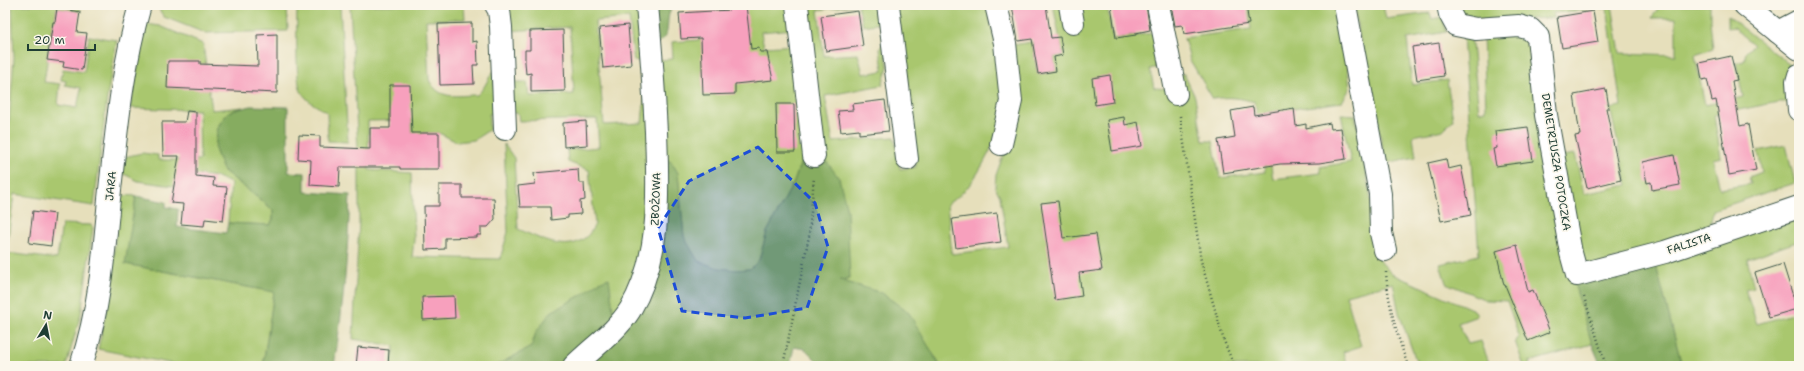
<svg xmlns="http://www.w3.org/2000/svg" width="1804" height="371" font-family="'Shantell Sans',sans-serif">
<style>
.green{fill:#a9c76e;stroke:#648251}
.forest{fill:#86ac61;stroke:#52744a}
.building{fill:#f7a0bd}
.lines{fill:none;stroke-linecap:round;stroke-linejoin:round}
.minor-casing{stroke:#3d5548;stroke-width:24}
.tertiary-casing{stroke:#3d5548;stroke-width:24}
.path{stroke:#3d5548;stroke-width:2.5;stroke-dasharray:1 3;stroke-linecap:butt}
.minor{stroke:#fff;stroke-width:22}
.tertiary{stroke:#fff;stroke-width:22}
.marked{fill:#1d4ed8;fill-opacity:0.2;stroke:#1d4ed8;stroke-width:3;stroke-dasharray:8 5;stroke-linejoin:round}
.labels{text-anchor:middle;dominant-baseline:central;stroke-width:3.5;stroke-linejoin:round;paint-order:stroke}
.street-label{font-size:11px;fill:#1f3d34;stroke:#fbf7ec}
</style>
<rect width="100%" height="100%" fill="#fbf7ec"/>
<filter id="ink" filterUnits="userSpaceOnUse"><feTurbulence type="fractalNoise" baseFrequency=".025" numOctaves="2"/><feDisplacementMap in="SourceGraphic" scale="8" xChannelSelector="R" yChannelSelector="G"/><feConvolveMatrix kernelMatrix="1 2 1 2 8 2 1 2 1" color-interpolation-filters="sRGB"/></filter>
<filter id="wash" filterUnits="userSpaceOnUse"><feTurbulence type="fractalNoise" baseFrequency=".012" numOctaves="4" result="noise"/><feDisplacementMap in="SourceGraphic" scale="16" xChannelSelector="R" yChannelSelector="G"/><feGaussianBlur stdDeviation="0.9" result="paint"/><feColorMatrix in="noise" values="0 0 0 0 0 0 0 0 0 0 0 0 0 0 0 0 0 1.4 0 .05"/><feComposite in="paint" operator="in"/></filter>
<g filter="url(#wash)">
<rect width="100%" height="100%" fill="#e6dfbb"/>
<!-- green -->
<path class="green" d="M12,5h69l-1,7 -23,-4 -2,14h-2l-9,60 16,2 -2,21 19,3 4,-20 -16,-3 1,-4 -5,-1 2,-11 21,3 5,-36 28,4 -10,58 -13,108 -80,-12 -8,59 51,6 5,-35 29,1 2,3 -12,86 -15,52h-61v-193l9,-115z
M156,5h131l1,26 -83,2 -41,-16z
M297,5h43l8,137 -20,-1 -1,-29c-9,-5 -21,-11 -26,-21 -6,-11 -4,-70 -4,-86z
M350,5h114l1,14 -39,1 3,60c11,21 27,15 48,15 10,-9 9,-15 17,-24l1,43h-6v16l-15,10 -17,2 -18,-9h-27v-13l-44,1 1,49 43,3 2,67 -2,17 88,2 8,-27 -4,-88 10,14 4,71c21,9 48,25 68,8 4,-3 7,-9 9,-13l-6,-54 -21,-8 -1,-12 32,-3 -2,-28 -78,2 -1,-8h-8l-1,-31h18l2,14 45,-2 -4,-67 -62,4v-26h132l4,56h-10l-5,-43 -34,3 9,104 38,-2 3,-31 13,-32 15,-1 -1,-17 49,-4 -3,-33h75v24l-32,3 3,15 32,-2 8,-40h50l-36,5 6,46 34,-2 5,20 20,-3 -3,-23 4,-6 4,25 -6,18 -57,11 8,46 61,-5 6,32 16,-2 -22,-162h93c7,32 16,67 16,99 0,21 -10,42 -20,60 -10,18 -19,30 -36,40l5,50 56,-7 -8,-51 -5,-9 1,-12 19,-52 -2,-78 19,-3 6,32 18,-3 -2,-14 9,-2 -10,-50 23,2 31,-2 6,34 40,-6 15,32 -18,4 4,19 17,1 8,-15h5l11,23 8,44h10l7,37 45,-6 -10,-70c-15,-4 -27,-6 -42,-3l-23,-39 -6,-22 67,-9 -3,-24h92l10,83 -8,14 -79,11 10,66 48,-6 -1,-6 31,-5 -10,-48 14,1 17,90 5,45 4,12 11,12 82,36 3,6 -19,7 10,21 13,-3 9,25h-72l-19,-53 -6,-30 -47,12 15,51 -18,6 4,14h-407l-3,-7 -55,-66 -43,-13 11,-2 -48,-119 -8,23 -27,50 -8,28 -9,9 -14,1 -18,-2 -20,-7 -14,-24 -6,-64 -14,62 -77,131h-196l3,-20 -41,-7 6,-117v-54z
M858,5h25l-1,18 -19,3z
M1353,5h30l3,14 44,-6 2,6 11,-2 3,15 -39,7 5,46 35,-5 6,40 -10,10 -30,6 3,21 -30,6z
M1464,5h148l8,48 56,2v-37h-24l8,-13h50v16l3,28 -18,6 10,50 38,-8 -7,-34 8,-2 2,-9 8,-7 -20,-18 -6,1v-12l67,53 -7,33h-10l-64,13 7,42 -8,2 7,30 31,-5 -2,-7 13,-5 -4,-21 28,-6 9,38 -82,27 -2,13 -11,12 -121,35 -21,-113 17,-3 9,40 43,-9 -17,-77 11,-2 -14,-98 -54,5v5l-80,3 -18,-11 2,-4z
M146,24l14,2 43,18 9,66 31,-3 -15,5 -10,14 -3,23 8,21 50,40v9l-3,6 -42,-2 3,-40 -14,-6 -22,-3 -15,13 -42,-6 -16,-8 2,-16 18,-4 16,2v5h42l-1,-50 -69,-2z
M1526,32l47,245 19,67 -63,18 1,4h-6l-9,-25 4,-5 -12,-35 -21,-1 -40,-17 -6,-19 39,-9 -16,-219 8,-1 8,77 7,-2 -3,-75z
M120,195l16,1 -10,68 148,28 -11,74h-79l-86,-17c13,-52 16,-101 22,-154z
M1799,217v24l-52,18 7,28 -9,2 12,35 42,-12v54h-117l-27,-104z"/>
<!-- forest -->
<path class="forest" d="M652,5h28l-7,1c-11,15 2,29 -17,38z
M251,106l37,1v65l17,1v19l45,3c-2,57 -7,114 -16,171h-71l11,-74 -149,-28 11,-68 30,6v5l12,2 -1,18 49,6 2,-10 42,2 3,-6v-9l-50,-40 -8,-21 3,-22 10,-15z
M823,157l16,21 8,32 3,68 -10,2 42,13 27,20 31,53h-118l-17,-17 -11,-2 -4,19h-203l38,-38 40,-167h6l7,12 6,64 14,24 20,7 18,2 14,-1 9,-9 8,-28 27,-50 8,-23z
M1655,262l27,104h-81l-9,-22 -18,-61z
M609,278l5,39 -49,49h-70l36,-19 5,-15 15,-20 30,-17 20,-14z"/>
<g id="blocks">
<!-- building -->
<path class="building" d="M746,5l5,44 8,-1 1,4h7l6,28 -38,4v10l-32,1 -2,-57 -20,1 -2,-26 50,-3 -1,-3z
M1012,5h34l5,33 9,-1 3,18 -9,2 2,14 -18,3 -6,-35 -14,2z
M1111,5h35l4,25 -14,3v2l-20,3z
M1171,5h75l3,19 -65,10 -2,-9 -7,1z
M57,8l23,4 -3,20 10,1 -5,37 -19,-3 1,-5 -17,-2 6,-38h2z
M858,11l5,35 -37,5 -5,-35z
M1593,11l5,31 -36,6 -5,-31z
M472,23v19l5,-1 1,24h-5l1,19 -34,1 -2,-61z
M628,25l3,40 -28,3 -4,-40z
M563,30l2,61 -34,1v-19l-5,1 -1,-12v-12h5v-19z
M277,34v59l-110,-5 1,-27h32v3l58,2 -1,-31z
M1439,43l5,33 -27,4 -5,-33z
M1731,56l6,24 -5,1 8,45 8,-2 8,46 -27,5 -13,-75 -4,1 -5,-22 -5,1 -3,-17z
M1110,75l3,27 -18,3 -3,-27z
M390,85h20l2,48h27v36h-39v-2h-60l-1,20 -29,-2 1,-25 -13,-1 1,-24 21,1v11l50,2v-21h20z
M1606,89l3,19h-3l15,72 -34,8 -12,-52 5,-1 -6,-40z
M885,100l4,31 -30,3v-4l-18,2 -3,-21 15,-1 -1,-6z
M776,104h18l1,48h-18z
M1253,107l1,8 40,-7 2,18 10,-2v4l24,-5 1,6 10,-1 5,31 -27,4 -39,1 -57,9 -5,-33 17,-3 -4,-26z
M187,111l9,1v64l18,2 -1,8 14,1 -4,34 -18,-2 -1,7 -23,-2 2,-20 -12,-1 8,-47h-16l-1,-34h23z
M1124,117l1,8 13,-3 4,24 -30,5 -5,-31z
M586,121l1,24 -23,2 -1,-24z
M1528,127l5,34 -37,5 -3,-17 4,-1 -2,-17z
M1674,155l6,30 -28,5 -1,-8 -4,1 -4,-21z
M1446,159l2,10 13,-3 10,49 -30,6 -13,-58z
M578,169l1,14h5l1,17 -5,1 1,13 -13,1v3l-17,2 -1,-13h-30l-2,-21 17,-2 -1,-11z
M439,185h23v13h32l1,21 -7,8h-7v8h-4v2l-32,1v11l-20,1 -1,-44h15z
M1058,201l5,37 33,-4 6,36 -23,3 3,23 -27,4 -14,-97z
M33,211l22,3 -4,32 -22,-3z
M997,213l4,29 -45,6 -4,-29z
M1517,245l11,47 5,-2 17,42 -22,9 -23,-56h-1l-8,-34z
M1783,264l14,45 -28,8 -14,-44z
M454,296l1,22 -32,2 -1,-23z
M358,347l31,3 -1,16h-32z"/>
</g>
</g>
<g filter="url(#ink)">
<use href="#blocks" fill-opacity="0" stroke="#3d5548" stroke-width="1"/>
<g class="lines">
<!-- minor casing -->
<g class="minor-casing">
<path id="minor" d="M496,5l3,5 2,17 4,102
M797,5l17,151
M888,5l19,154
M996,5l9,38 6,58 -10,43
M1070,5l3,18
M1158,5l18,89
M1345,5l35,189 1,39 4,17
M1448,5l2,9 6,11 20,4 43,-3 11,3 8,8 8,78 25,138 6,22 88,-23 134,-45
M1778,32l21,-11
M1799,75l-2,7 2,28
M81,366c18,-55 23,-109 28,-167 7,-64 13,-131 31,-194
M574,366c18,-18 42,-34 56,-56 32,-54 28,-118 26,-178 -2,-42 -5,-85 -9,-127"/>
</g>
<!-- tertiary casing -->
<g class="tertiary-casing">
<path id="tertiary" d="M1745,5l54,44"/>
</g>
<!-- path -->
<path class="path" d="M1180,116l21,145 23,80 10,25
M1386,272c2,33 11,63 22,94
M1584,297l22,69
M783,366l26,-130 5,-59"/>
<!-- minor -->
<use href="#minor" class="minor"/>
<!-- tertiary -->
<use href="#tertiary" class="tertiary"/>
</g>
</g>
<!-- marked area -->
<path class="marked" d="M758,147l57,56 13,44 -21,61 -62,10 -63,-7 -24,-83 31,-47z"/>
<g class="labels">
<!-- street labels -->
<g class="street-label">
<text transform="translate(1556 162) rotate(81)">DEMETRIUSZA POTOCZKA</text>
<text transform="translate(111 186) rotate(-84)">JARA</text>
<text transform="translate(656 199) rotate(-88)">ZBOŻOWA</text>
<text transform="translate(1689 244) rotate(-18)">FALISTA</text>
</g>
</g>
<!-- margin -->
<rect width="1804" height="371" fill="none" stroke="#fbf7ec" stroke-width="20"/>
<!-- north arrow -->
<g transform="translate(46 325) rotate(10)" stroke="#fbf7ec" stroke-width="3" paint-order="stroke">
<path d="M0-3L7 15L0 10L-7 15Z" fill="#1f3d34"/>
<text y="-6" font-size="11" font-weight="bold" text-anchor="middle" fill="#1f3d34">N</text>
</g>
<!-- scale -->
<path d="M28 44v6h67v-6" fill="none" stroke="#1f3d34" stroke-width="2"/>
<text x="34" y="44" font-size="12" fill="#1f3d34" stroke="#fbf7ec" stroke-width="3" paint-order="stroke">20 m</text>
</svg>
